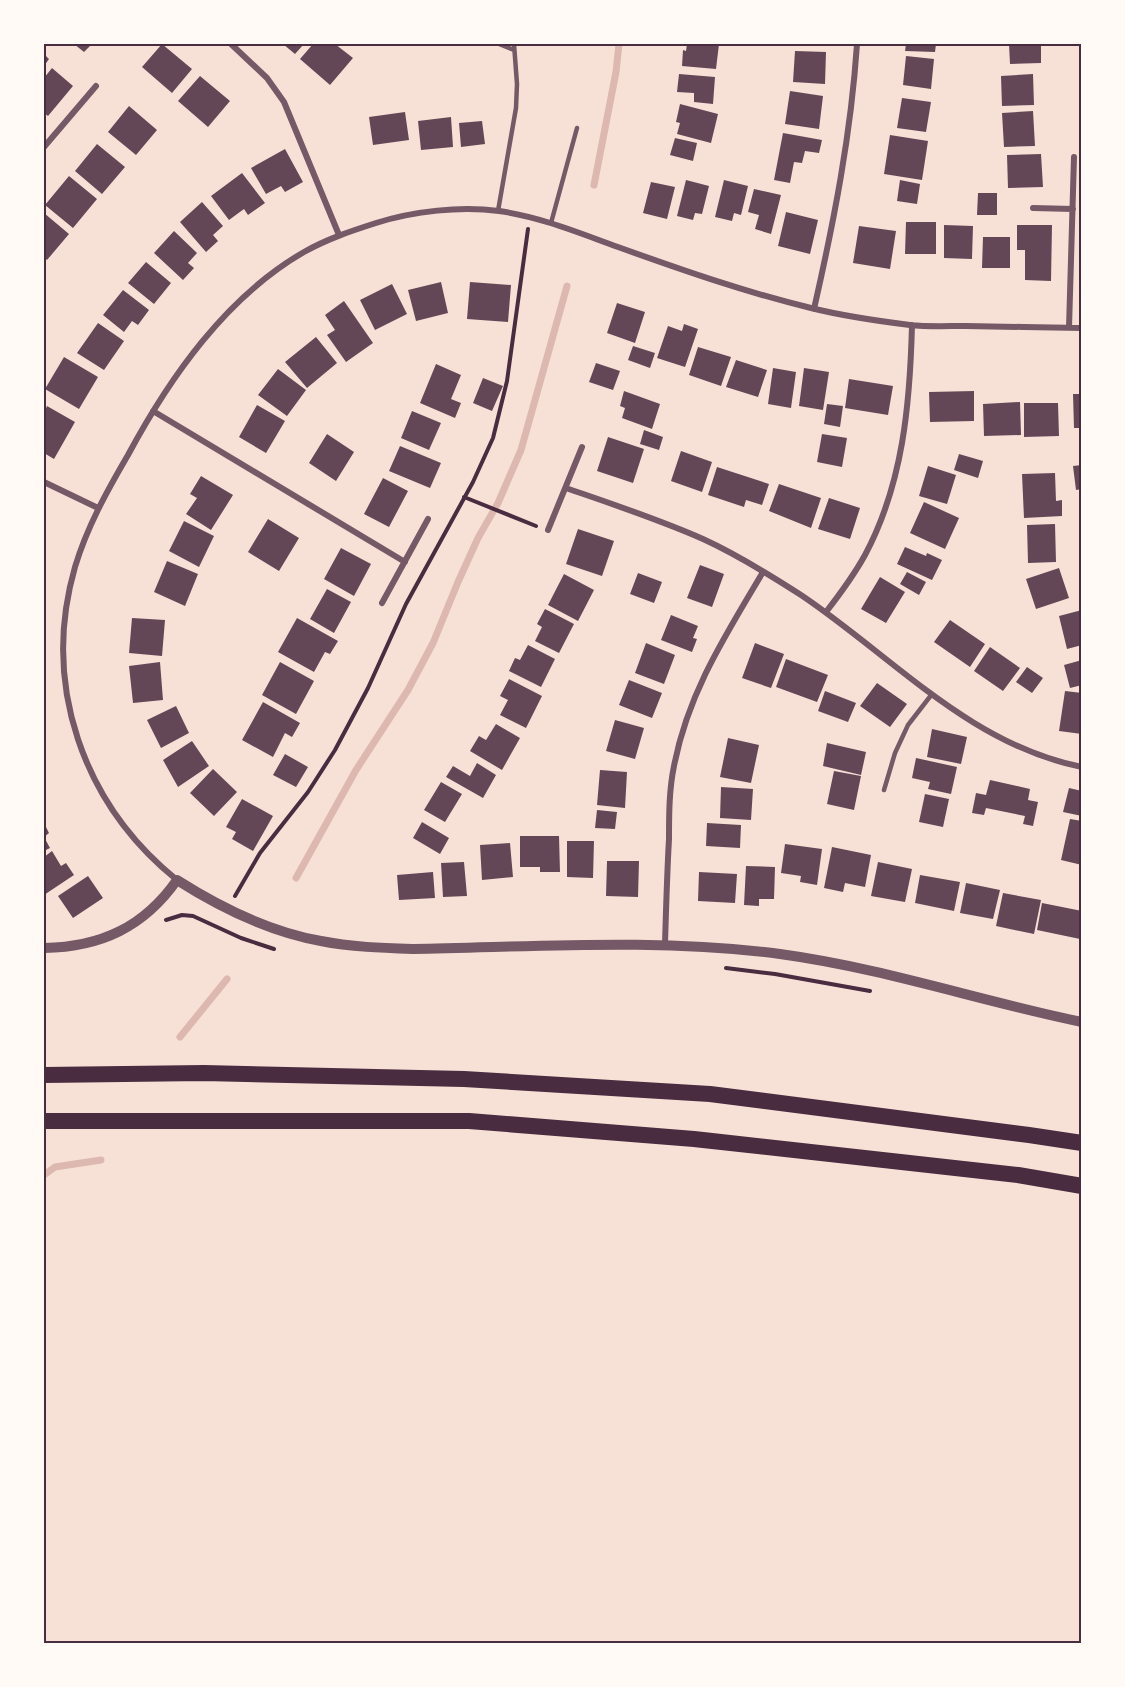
<svg xmlns="http://www.w3.org/2000/svg" width="1125" height="1687" font-family="'Archivo Narrow',sans-serif">
<style>
.lines{fill:none;stroke-linecap:round;stroke-linejoin:round}
.stream{stroke:#dcb8b0;stroke-width:7}
.building{fill:#644757}
.path{stroke:#4a2c40;stroke-width:4}
.service{stroke:#755966;stroke-width:4.5}
.minor{stroke:#755966;stroke-width:6}
.tertiary{stroke:#755966;stroke-width:10}
.trunk{stroke:#4a2c40;stroke-width:16}
.neatline{fill:none;stroke:#4a2c40;stroke-width:2}
</style>
<rect width="100%" height="100%" fill="#f7e1d7"/>
<g class="lines">
<!-- stream -->
<path class="stream" d="M594,185l22,-113 3,-28
M296,878l60,-108 52,-80 25,-47 25,-61 20,-44 20,-35 23,-53 46,-164
M180,1037l47,-58
M44,1175l11,-8 46,-7"/>
</g>
<!-- building -->
<path class="building" d="M74,44h18l-8,8z
M162,44l30,25 -20,24 -30,-26z
M283,44h21l-9,10z
M313,44h22l18,14 -23,27 -30,-26z
M687,44h32l-3,25 -34,-3 1,-16 3,1z
M906,44h30l-1,8 -30,-1z
M1009,44h32v19l-31,1z
M795,51l31,1 -1,32 -32,-2z
M44,54l5,5 -5,7z
M906,56l28,3 -3,30 -28,-4z
M52,68l21,18 -25,30 -4,-3v-35z
M679,74l36,3 -2,27 -19,-2v-9l-17,-1z
M1033,74l1,31 -32,1 -1,-30z
M200,76l30,25 -22,26 -30,-26z
M790,91l33,5 -4,33 -34,-5z
M902,98l29,4 -5,30 -29,-4z
M680,104l38,10 -7,29 -34,-9 3,-11 -4,-1z
M129,106l28,24 -21,25 -28,-23z
M1033,111l2,35 -31,1 -2,-34z
M405,112l4,28 -36,5 -4,-28z
M451,117l2,30 -32,3 -3,-29z
M482,121l3,23 -24,3 -2,-24z
M783,133l39,7 -3,13 -14,-2 -3,12 -8,-1 -4,21 -16,-3z
M890,135l38,6 -6,39 -38,-6z
M675,138l22,5 -4,18 -23,-6z
M97,144l28,23 -23,27 -27,-23z
M285,149l18,33 -18,10 -4,-6 -15,8 -15,-26z
M1041,154l2,33 -35,1 -1,-33z
M242,173l23,30 -17,12 -4,-6 -15,11 -18,-24z
M69,176l28,23 -24,29 -28,-23z
M686,180l23,6 -7,28 -7,-1 -2,7 -16,-4z
M724,180l24,6 -7,29 -7,-2 -2,8 -17,-4z
M900,180l20,4 -3,20 -20,-3z
M651,182l24,5 -8,32 -24,-6z
M754,189l27,6 -10,39 -16,-5 4,-14 -11,-3z
M978,193h19v22h-20z
M202,202l21,24 -10,9 5,6 -12,11 -26,-30z
M786,212l32,8 -8,34 -32,-8z
M44,213l25,21 -22,26 -3,-3z
M906,222h30v32h-31z
M944,225l29,1 -1,33 -28,-1z
M1017,225h35l-1,56 -26,-1v-30h-8z
M859,226l37,5 -6,38 -37,-6z
M174,231l23,22 -9,10 6,5 -11,12 -29,-27z
M983,237h27v31h-28z
M146,262l25,21 -17,21 -26,-21z
M441,282l7,31 -32,8 -8,-31z
M470,282l41,3 -3,37 -41,-3z
M392,284l15,30 -32,16 -15,-30z
M123,290l26,20 -11,15 -6,-4 -8,11 -21,-17z
M344,301l29,42 -27,19 -19,-27 8,-5 -10,-15z
M617,303l28,9 -10,31 -28,-10z
M98,323l26,18 -20,29 -27,-17z
M684,324l14,5 -13,38 -28,-9 11,-32 14,5z
M316,337l21,26 -30,25 -22,-26z
M633,346l22,7 -5,15 -22,-8z
M698,347l33,10 -10,29 -32,-11z
M64,357l34,20 -19,32 -34,-20z
M736,360l31,10 -9,27 -32,-10z
M596,363l24,8 -7,19 -24,-8z
M436,364l25,11 -10,24 10,4 -6,15 -35,-15z
M773,368l23,4 -5,36 -23,-4z
M804,368l25,4 -6,38 -24,-4z
M278,369l28,21 -19,26 -29,-21z
M483,378l20,8 -11,25 -19,-8z
M849,379l44,7 -5,29 -43,-7z
M624,391l36,13 -8,25 -30,-11 3,-10 -5,-2z
M974,391v30l-44,1 -1,-30z
M1073,394h9v34h-8z
M1020,402l1,33 -37,1 -1,-32z
M1024,403h34l1,33 -35,1z
M827,404l16,2 -3,21 -16,-3z
M257,405l28,16 -19,32 -27,-16z
M47,406l28,16 -21,37 -10,-6v-40z
M412,411l29,12 -12,27 -28,-12z
M644,430l19,7 -4,13 -19,-6z
M327,434l27,18 -18,29 -27,-18z
M822,434l25,4 -5,29 -25,-5z
M608,437l36,12 -11,34 -36,-12z
M400,446l41,17 -11,25 -41,-17z
M681,451l31,11 -10,30 -31,-11z
M959,454l24,7 -5,17 -24,-8z
M1082,465v24l-6,1 -3,-24z
M928,466l28,9 -9,29 -28,-8z
M717,467l52,17 -7,21 -16,-5 -2,7 -36,-12z
M1055,473l1,28 6,-1v16l-38,2 -2,-44z
M201,476l32,19 -22,35 -25,-16 11,-16 -7,-4z
M383,478l25,13 -19,36 -25,-13z
M779,484l42,14 -10,30 -42,-17z
M829,498l31,10 -10,31 -32,-10z
M924,502l35,16 -14,31 -35,-16z
M268,519l31,19 -20,33 -31,-19z
M184,521l30,15 -15,31 -30,-16z
M1055,524l1,38 -28,1 -1,-38z
M578,529l36,12 -12,35 -36,-12z
M905,547l21,9 1,-3 15,7 -10,20 -35,-16z
M341,548l30,16 -17,32 -30,-17z
M167,561l31,13 -13,32 -31,-14z
M700,565l24,9 -12,33 -25,-9z
M1059,568l10,30 -33,11 -10,-30z
M907,572l19,10 -7,13 -19,-11z
M638,573l24,9 -8,21 -24,-9z
M564,574l30,16 -16,31 -30,-16z
M880,577l25,15 -19,31 -25,-14z
M327,589l24,13 -17,31 -24,-14z
M545,609l29,15 -15,29 -24,-12 7,-14 -5,-3z
M1082,610v35l-15,4 -8,-33z
M671,615l27,11 -5,12 4,1 -5,13 -31,-12z
M132,618l33,2 -3,36 -33,-3z
M297,618l41,23 -8,13 -5,-2 -11,20 -36,-20z
M950,620l35,24 -15,23 -36,-25z
M646,643l29,12 -11,29 -29,-11z
M755,643l29,11 -13,34 -29,-10z
M528,645l27,14 -14,28 -32,-16 6,-13 5,2z
M990,647l30,21 -17,23 -29,-20z
M786,659l42,16 -11,27 -41,-15z
M1082,660v25l-12,3 -6,-23z
M160,662l3,38 -30,3 -4,-37z
M280,662l34,19 -18,33 -34,-19z
M1027,667l16,11 -11,15 -16,-11z
M509,679l33,17 -16,32 -26,-13 8,-15 -8,-4z
M629,680l33,13 -10,25 -33,-13z
M877,683l30,21 -17,23 -30,-21z
M825,691l31,12 -8,19 -30,-11z
M1065,691l17,2v41l-23,-3z
M263,702l37,21 -8,14 -7,-4 -12,24 -31,-17z
M176,706l13,27 -28,15 -14,-28z
M615,720l29,8 -9,31 -29,-8z
M496,724l24,14 -18,32 -32,-19 9,-15 7,4z
M932,729l35,8 -6,27 -34,-7z
M728,738l31,7 -8,38 -31,-6z
M192,741l17,25 -31,21 -15,-27z
M827,743l39,9 -5,23 -38,-9z
M285,754l23,13 -12,20 -23,-12z
M916,758l41,9 -6,27 -23,-5 2,-7 -18,-4z
M477,763l19,12 -13,23 -37,-21 7,-11 17,10z
M213,769l24,23 -23,24 -24,-23z
M600,770l27,2 -2,36 -28,-3z
M834,771l27,5 -7,34 -27,-6z
M990,780l40,9 -2,11 10,2 -5,24 -10,-2 2,-8 -39,-8 -2,7 -12,-2 4,-20 10,2z
M441,782l21,12 -17,28 -21,-12z
M721,787l32,2 -2,31 -31,-2z
M1069,788l13,3v25l-19,-4z
M925,794l24,5 -6,28 -24,-5z
M242,799l31,17 -20,35 -21,-12 4,-7 -10,-5z
M597,810l20,2 -2,17 -20,-1z
M1070,819l12,2v44l-21,-5z
M422,822l27,16 -9,16 -27,-16z
M44,823l5,10 -5,4z
M707,823l34,2 -1,23 -34,-2z
M520,836h39l1,36h-20v-5h-20z
M44,837l6,11 -6,3z
M567,841h27l-1,37 -26,-1z
M510,843l3,34 -31,3 -2,-35z
M785,844l37,5 -5,36 -17,-3 1,-6 -20,-3z
M832,847l39,8 -6,32 -20,-4 -2,9 -19,-4z
M52,851l9,15 5,-3 8,12 -30,20v-38z
M607,861h32l-1,36 -32,-1z
M464,862l3,34 -24,1 -2,-34z
M878,862l34,7 -7,33 -34,-6z
M746,866l29,1 -1,32h-15v7l-15,-1z
M433,872l2,26 -36,2 -2,-25z
M699,872l38,2 -2,29 -37,-2z
M920,875l40,7 -6,29 -39,-8z
M88,876l15,22 -30,20 -15,-22z
M966,883l34,7 -7,29 -33,-6z
M1003,893l38,7 -7,34 -38,-8z
M1042,903l40,8 -2,28 -43,-9z"/>
<g class="lines">
<!-- path -->
<path class="path" d="M464,497l72,29
M235,896l25,-43 48,-61 27,-42 33,-62 38,-84 67,-122 20,-44 14,-57 21,-152
M166,920l16,-5 11,1 48,22 33,11
M726,968l49,6 95,17"/>
<!-- service -->
<path class="service" d="M499,44l15,6
M498,211l18,-103 1,-24 -3,-40
M551,223l26,-95
M884,790l11,-37 13,-28 24,-31"/>
<!-- minor -->
<path class="minor" d="M231,44l36,34 17,24 55,133
M44,147l52,-61
M1033,208l40,1
M814,309c20,-88 37,-175 43,-265
M1069,328l5,-171
M153,411l252,151
M44,482l54,26
M566,488c46,16 92,31 137,51 33,15 67,36 98,56 91,61 169,150 281,172
M548,530l34,-83
M382,603l46,-84
M826,612c14,-18 28,-37 39,-57 38,-71 45,-151 47,-230
M177,880c-94,-76 -136,-195 -102,-313 12,-40 32,-76 53,-112 42,-78 98,-158 176,-203 23,-13 47,-21 72,-29 38,-12 84,-17 123,-12 42,6 80,22 119,36 64,23 127,45 193,61 32,8 67,13 99,17 18,2 37,1 55,1 39,1 78,1 117,2
M665,944c1,-35 2,-70 4,-105 0,-24 0,-49 5,-73 14,-73 51,-130 89,-194"/>
<!-- tertiary -->
<path class="tertiary" d="M44,948c57,-1 100,-21 133,-68 44,28 93,52 144,61 30,6 61,7 92,8 122,-2 245,-11 367,5 103,14 200,47 302,68"/>
<!-- trunk -->
<path class="trunk" d="M44,1075l160,-2 260,6 246,15 319,41 53,8
M44,1121h425l225,18 324,36 64,11"/>
</g>
<!-- border -->
<rect width="1125" height="1687" fill="none" stroke="#fffaf5" stroke-width="90"/>
<rect x="45" y="45" width="1035" height="1597" class="neatline"/>
</svg>
